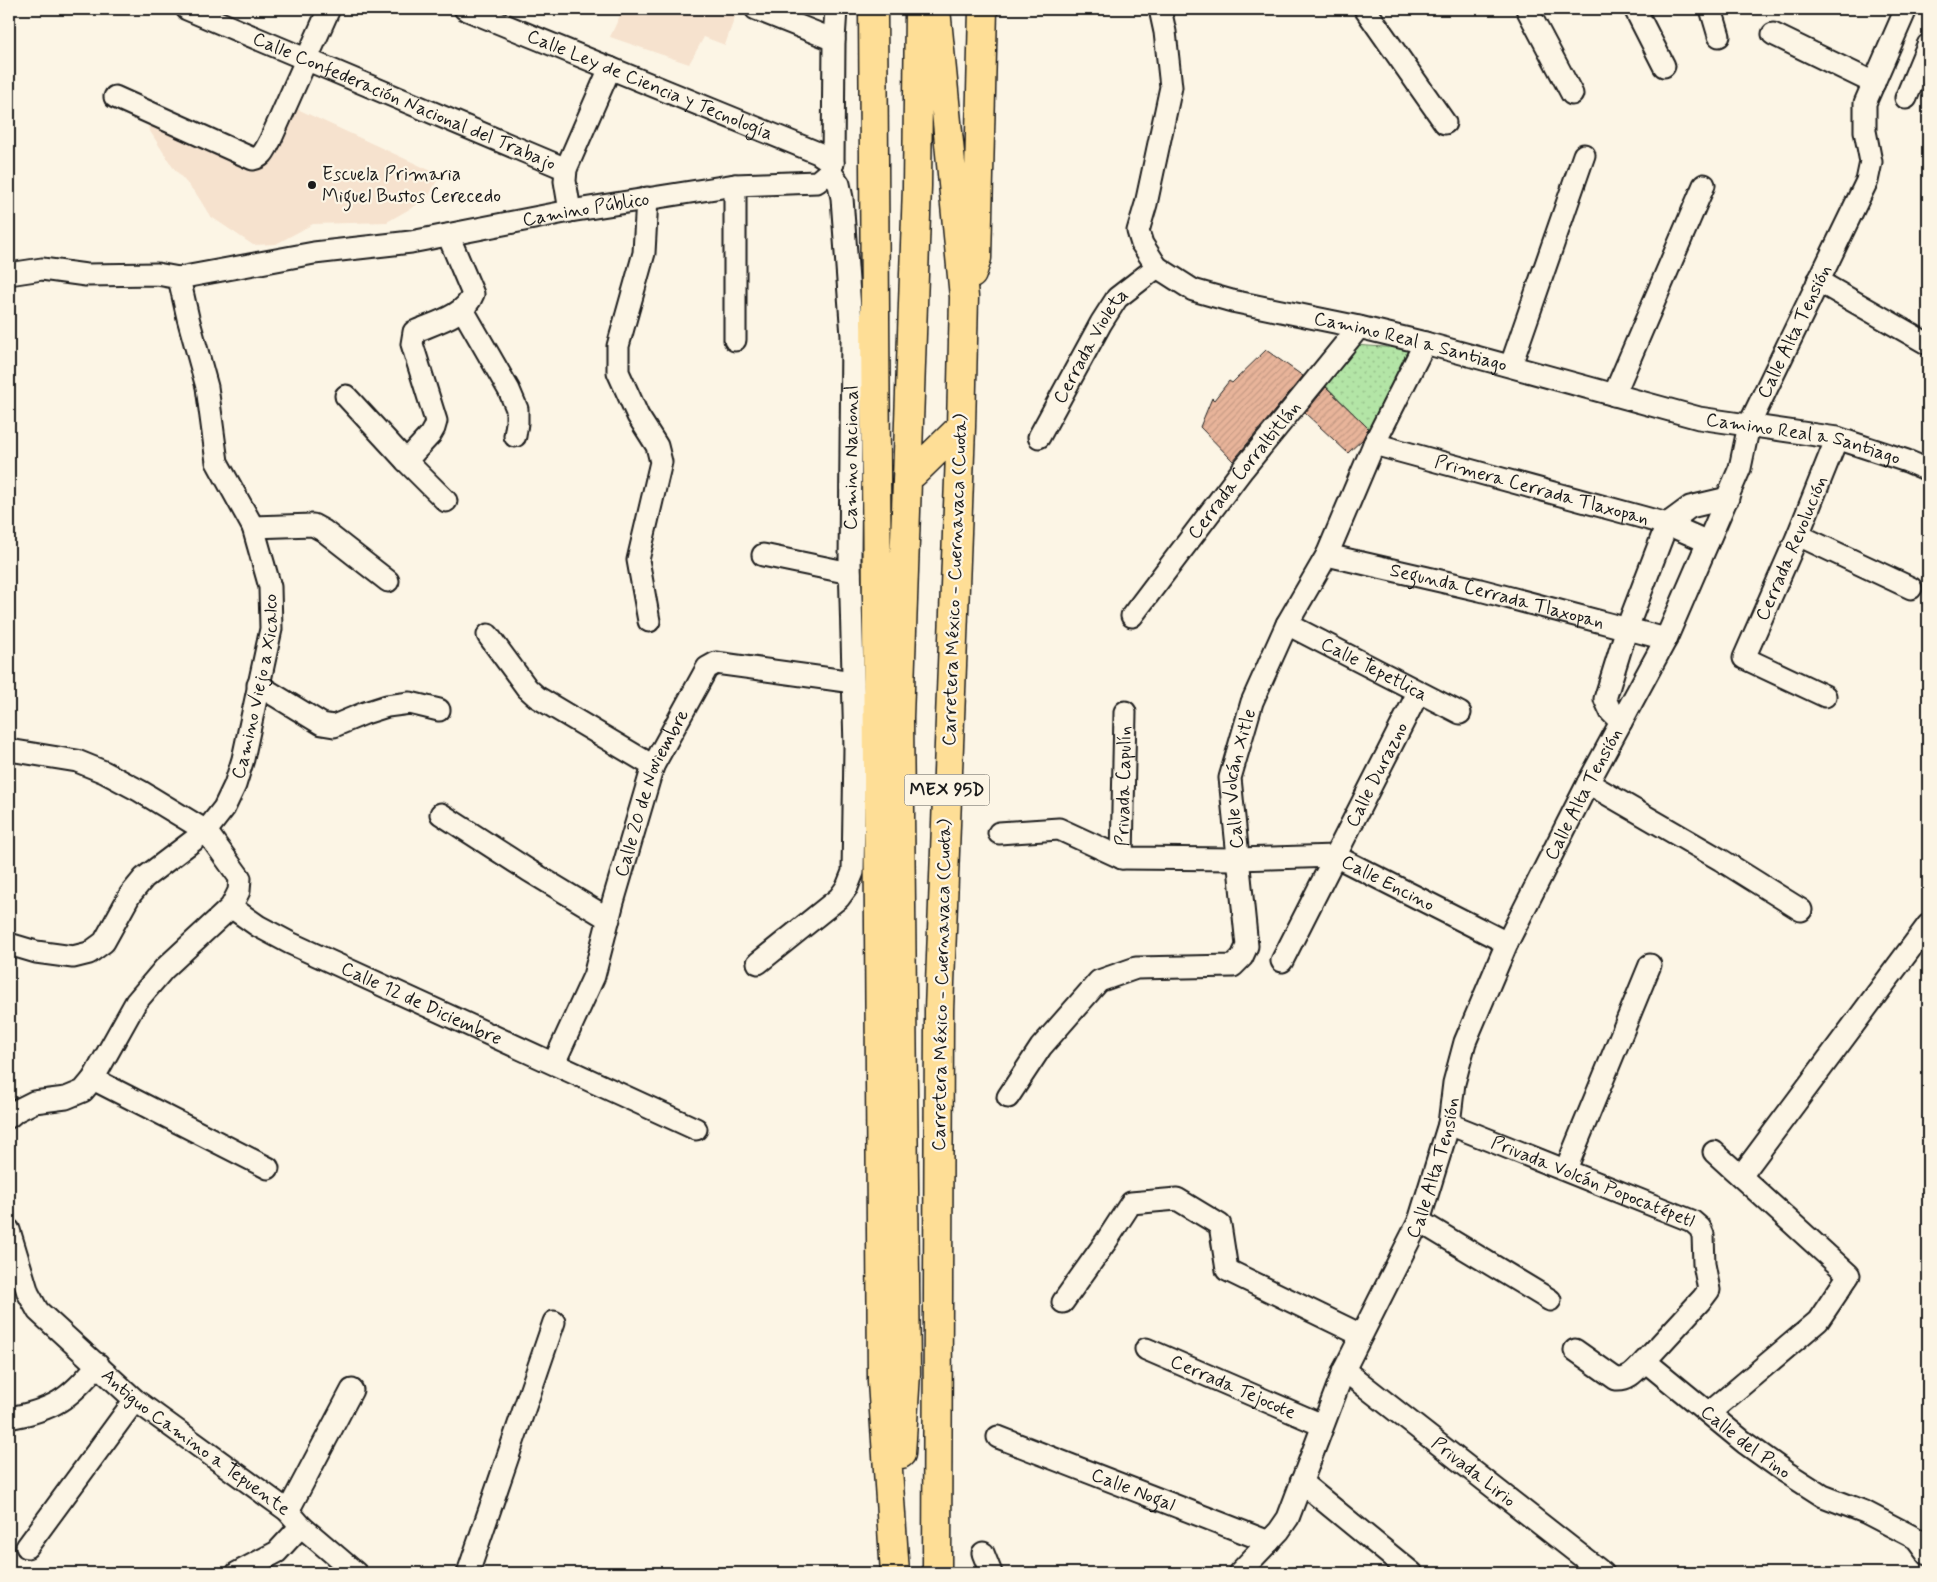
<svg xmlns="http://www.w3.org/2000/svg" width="1937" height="1582" font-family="Mynerve,sans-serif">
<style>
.built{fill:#f6e2ce}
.grass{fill:url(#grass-dots);stroke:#688061}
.building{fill:url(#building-hatch);stroke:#1c1c1c}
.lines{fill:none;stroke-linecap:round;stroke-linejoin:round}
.minor-casing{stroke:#1c1c1c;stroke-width:25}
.highway-casing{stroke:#1c1c1c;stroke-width:31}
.minor{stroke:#fcf5e5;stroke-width:21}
.highway{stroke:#fede96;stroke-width:28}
.poi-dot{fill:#1c1c1c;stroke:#fcf5e5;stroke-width:2}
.labels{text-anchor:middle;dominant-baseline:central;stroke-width:4.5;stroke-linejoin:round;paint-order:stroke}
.shield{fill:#fcf5e5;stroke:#5f5d58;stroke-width:1}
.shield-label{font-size:18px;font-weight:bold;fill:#1c1c1c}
.street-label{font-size:19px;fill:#1c1c1c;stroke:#fcf5e5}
.poi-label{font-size:19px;fill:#1c1c1c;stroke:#fcf5e5;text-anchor:start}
</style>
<defs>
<pattern id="grass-dots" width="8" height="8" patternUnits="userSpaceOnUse" patternTransform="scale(1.25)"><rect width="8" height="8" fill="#b3e5a6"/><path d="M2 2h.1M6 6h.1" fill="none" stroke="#99c48e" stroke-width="1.8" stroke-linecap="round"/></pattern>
<pattern id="building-hatch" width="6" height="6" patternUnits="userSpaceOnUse" patternTransform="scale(1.25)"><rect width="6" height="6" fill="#e8b49a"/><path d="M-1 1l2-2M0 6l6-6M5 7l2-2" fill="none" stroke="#c69a84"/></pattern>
</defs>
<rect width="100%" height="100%" fill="#fcf5e5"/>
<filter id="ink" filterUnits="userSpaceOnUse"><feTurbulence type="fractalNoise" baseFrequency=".02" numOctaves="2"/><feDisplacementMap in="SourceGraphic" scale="10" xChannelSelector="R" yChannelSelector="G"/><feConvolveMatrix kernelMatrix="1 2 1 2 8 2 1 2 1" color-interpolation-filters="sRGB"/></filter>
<g filter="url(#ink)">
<!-- built -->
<path class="built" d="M623,9h110l4,2 -12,34 -21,-8 -15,27 -79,-27z
M293,107l147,68 -13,24 -40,23 -74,2 -37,20 -23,1 -43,-29 -13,-21 -25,-29 -24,-38 7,-19 115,49z"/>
<!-- grass -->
<path class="grass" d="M1353,345l64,4 -46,82 -46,-46z"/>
<!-- building -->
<path class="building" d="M1266,350l37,26 -70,85 -33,-34 12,-29 2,2 15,-19 3,2z
M1326,387l42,41 -5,11 -15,14 -43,-40z"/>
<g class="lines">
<!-- minor casing -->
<g class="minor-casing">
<g id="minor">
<path id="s1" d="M187,9l379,160"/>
<path id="s2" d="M465,9l353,144 15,10"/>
<path d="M756,9l78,31"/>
<path id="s3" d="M1160,9l5,23 6,55 -25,117 -8,27 4,13 15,23 36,23 39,11 127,26 66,16 274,75 138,20 70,23 21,9"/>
<path d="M1365,9l80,114"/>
<path d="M1527,9l45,85"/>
<path d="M1635,9l29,57"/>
<path d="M1711,9l8,27"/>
<path d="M1773,34l101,49"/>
<path d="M115,97l138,62c10,-2 12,-9 17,-18l59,-132"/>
<path d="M1906,98l22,-53"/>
<path d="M647,198l-3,55 -26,93v26l20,44 19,30 4,16 -23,98 11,61"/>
<path d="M570,211l-5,-30 1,-12 44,-101"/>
<path id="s4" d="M9,274l33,-5 44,6 71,-1 22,4 135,-25 97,-11 159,-31 165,-26 82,-3 13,-11 3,-8 1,-123 2,-31"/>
<path d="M1818,281l110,63"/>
<path d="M463,310l46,80 8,19v14l-2,13"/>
<path d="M735,340v-155"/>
<path d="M1511,365l73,-210"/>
<path d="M1614,395l90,-210"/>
<path d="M346,396l60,65 24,-26 4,-7 2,-7 -24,-77 2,-12c20,-9 51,-16 59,-38l-25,-59"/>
<path id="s5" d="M1039,437l62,-114 16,-25 40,-31"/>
<path id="s6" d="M1374,444l293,80 41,18"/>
<path d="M406,461l40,40"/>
<path d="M253,527l60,-2 11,6 64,50"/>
<path d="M1798,535l113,53"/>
<path d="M763,555l87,18"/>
<path id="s7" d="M1327,555l153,35 186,49"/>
<path id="s8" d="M1132,616l111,-147 116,-142"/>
<path id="s9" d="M1287,624l173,89"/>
<path d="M488,635l39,53 10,9 116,69"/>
<path d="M258,685l64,39 12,2 31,-13 22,-7 23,-3 29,7"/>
<path id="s10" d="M1825,696l-81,-38 54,-123 39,-97"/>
<path d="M1621,722l-10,-10 -6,-13 22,-71 40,-104 23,-17 38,-9"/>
<path d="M9,750l68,11 27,11 36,19 66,40 34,47 -1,13 -8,16 -67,62 -28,33 -43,77 -10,12 -17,7 -32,4 -18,9 -7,6"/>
<path d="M1588,783l133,77 80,50"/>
<path d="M441,814l87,56 81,49"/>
<path id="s11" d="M999,833l60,-4 63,29 116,1 97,-3 172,87"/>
<path id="s12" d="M1122,858l3,-146"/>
<path id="s13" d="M231,907l27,19 32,17 406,186"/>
<path id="s14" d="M9,944l27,8 37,5 16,-4 15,-11 26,-47 14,-17 62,-47 18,-23 11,-23 8,-26 28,-130 -1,-42 -17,-60 -36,-65 -10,-75 -19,-69 -9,-40"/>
<path id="s15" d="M1282,961l136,-268"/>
<path id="s16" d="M758,963l81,-65 8,-11 6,-15 2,-124 -5,-186 2,-226 -10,-138 -3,-14 -9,-13"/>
<path id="s17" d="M554,1063l40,-87 19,-74 40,-136 54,-98 9,-5 137,19"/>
<path d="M93,1079l175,89"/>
<path id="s18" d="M1008,1097l33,-50 58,-66 37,-13 97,-2 9,-9 5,-11 -17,-168 22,-76 35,-78 40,-69 47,-111 51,-101"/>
<path id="s19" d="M1449,1124l243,97 8,7 3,7 1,29 5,26 -6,8 -58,63"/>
<path d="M1566,1169l84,-204"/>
<path d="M1741,1176l187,-251"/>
<path d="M1419,1221l131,79"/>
<path id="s20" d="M9,1230l19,63 10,18 97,89 153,111 13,15 55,47"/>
<path d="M1063,1302l44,-62 24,-37 46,-4 43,26 7,45 134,65"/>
<path id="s21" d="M1146,1349l176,76"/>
<path id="s22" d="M1575,1350l41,29c14,1 20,-9 29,-18l100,82 39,28 39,25 42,16 52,27 11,15"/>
<path id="s23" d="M1344,1370l259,203"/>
<path d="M1709,1413l109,-92 31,-46 -135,-123"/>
<path d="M9,1418c44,-8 61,-19 89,-54"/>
<path id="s24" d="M998,1437l271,105"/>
<path d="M1301,1482l111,91"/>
<path d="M288,1511l64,-121"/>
<path d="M27,1547l108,-147"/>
<path d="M983,1553l8,20"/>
<path d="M237,1573l40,-21 24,-26"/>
<path d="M468,1573l86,-251"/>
<path id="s25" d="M1239,1573l40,-42 9,-13 56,-148 75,-149 30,-97 5,-41 11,-41 42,-99 81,-160 78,-144 74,-171 9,-43 118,-244 4,-19 -6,-31v-28l41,-94"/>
</g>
</g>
<!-- highway casing -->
<g class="highway-casing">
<path id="highway" d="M873,9l9,1373 13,191
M936,9l28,288 -3,130 -22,583 -2,563
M972,274l5,-16 6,-249
M914,473l47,-46
M901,1454l5,-81 -7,-655 18,-532 2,-177"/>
</g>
<!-- minor -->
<use href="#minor" class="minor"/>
<!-- highway -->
<use href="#highway" class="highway"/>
</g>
</g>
<!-- markers -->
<circle class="poi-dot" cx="312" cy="185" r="5"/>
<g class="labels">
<!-- shield labels -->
<rect class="shield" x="904.5" y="774.5" width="85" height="31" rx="4"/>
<g class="shield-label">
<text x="947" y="790">MEX 95D</text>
</g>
<!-- street labels -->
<g class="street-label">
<text stroke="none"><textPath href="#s2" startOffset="200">Calle Ley de Ciencia y Tecnología</textPath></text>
<text stroke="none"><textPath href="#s1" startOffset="236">Calle Confederación Nacional del Trabajo</textPath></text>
<text stroke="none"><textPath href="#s4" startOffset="584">Camino Público</textPath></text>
<text stroke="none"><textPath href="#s25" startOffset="1369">Calle Alta Tensión</textPath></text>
<text stroke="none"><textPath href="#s3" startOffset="534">Camino Real a Santiago</textPath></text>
<text stroke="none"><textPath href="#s5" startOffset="105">Cerrada Violeta</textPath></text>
<text stroke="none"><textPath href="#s3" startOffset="939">Camino Real a Santiago</textPath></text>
<text stroke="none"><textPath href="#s16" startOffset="548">Camino Nacional</textPath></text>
<text stroke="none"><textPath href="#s8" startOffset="184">Cerrada Corraltitlán</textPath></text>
<text stroke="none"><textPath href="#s6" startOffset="174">Primera Cerrada Tlaxopan</textPath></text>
<text stroke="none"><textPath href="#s10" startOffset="209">Cerrada Revolución</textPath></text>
<text transform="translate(955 580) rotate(-88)">Carretera México - Cuernavaca (Cuota)</text>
<text stroke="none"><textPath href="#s7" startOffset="175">Segunda Cerrada Tlaxopan</textPath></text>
<text stroke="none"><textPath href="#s9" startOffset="98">Calle Tepetlica</textPath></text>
<text stroke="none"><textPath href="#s14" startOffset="410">Camino Viejo a Xicalco</textPath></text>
<text stroke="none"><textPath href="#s15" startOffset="209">Calle Durazno</textPath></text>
<text stroke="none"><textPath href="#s18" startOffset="478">Calle Volcán Xitle</textPath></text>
<text stroke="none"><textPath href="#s12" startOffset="72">Privada Capulín</textPath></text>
<text stroke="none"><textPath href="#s25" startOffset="859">Calle Alta Tensión</textPath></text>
<text stroke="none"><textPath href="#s17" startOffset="288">Calle 20 de Noviembre</textPath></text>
<text stroke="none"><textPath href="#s11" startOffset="402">Calle Encino</textPath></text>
<text transform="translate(942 985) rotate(-89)">Carretera México - Cuernavaca (Cuota)</text>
<text stroke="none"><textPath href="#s13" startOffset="214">Calle 12 de Diciembre</textPath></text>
<text stroke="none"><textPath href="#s25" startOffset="454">Calle Alta Tensión</textPath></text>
<text stroke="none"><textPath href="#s19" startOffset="155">Privada Volcán Popocatépetl</textPath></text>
<text stroke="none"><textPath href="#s21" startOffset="95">Cerrada Tejocote</textPath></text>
<text stroke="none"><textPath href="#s22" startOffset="215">Calle del Pino</textPath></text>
<text stroke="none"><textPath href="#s20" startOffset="292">Antiguo Camino a Tepuente</textPath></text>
<text stroke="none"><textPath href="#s23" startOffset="165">Privada Lirio</textPath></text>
<text stroke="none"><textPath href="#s24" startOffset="145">Calle Nogal</textPath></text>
</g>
<!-- poi labels -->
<g class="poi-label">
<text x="322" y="174">Escuela Primaria<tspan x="322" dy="22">Miguel Bustos Cerecedo</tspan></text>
</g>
</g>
<!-- margin -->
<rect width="1937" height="1582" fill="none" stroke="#fcf5e5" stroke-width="30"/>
<rect x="15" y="15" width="1907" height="1552" fill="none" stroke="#1c1c1c" stroke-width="2" filter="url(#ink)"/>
</svg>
